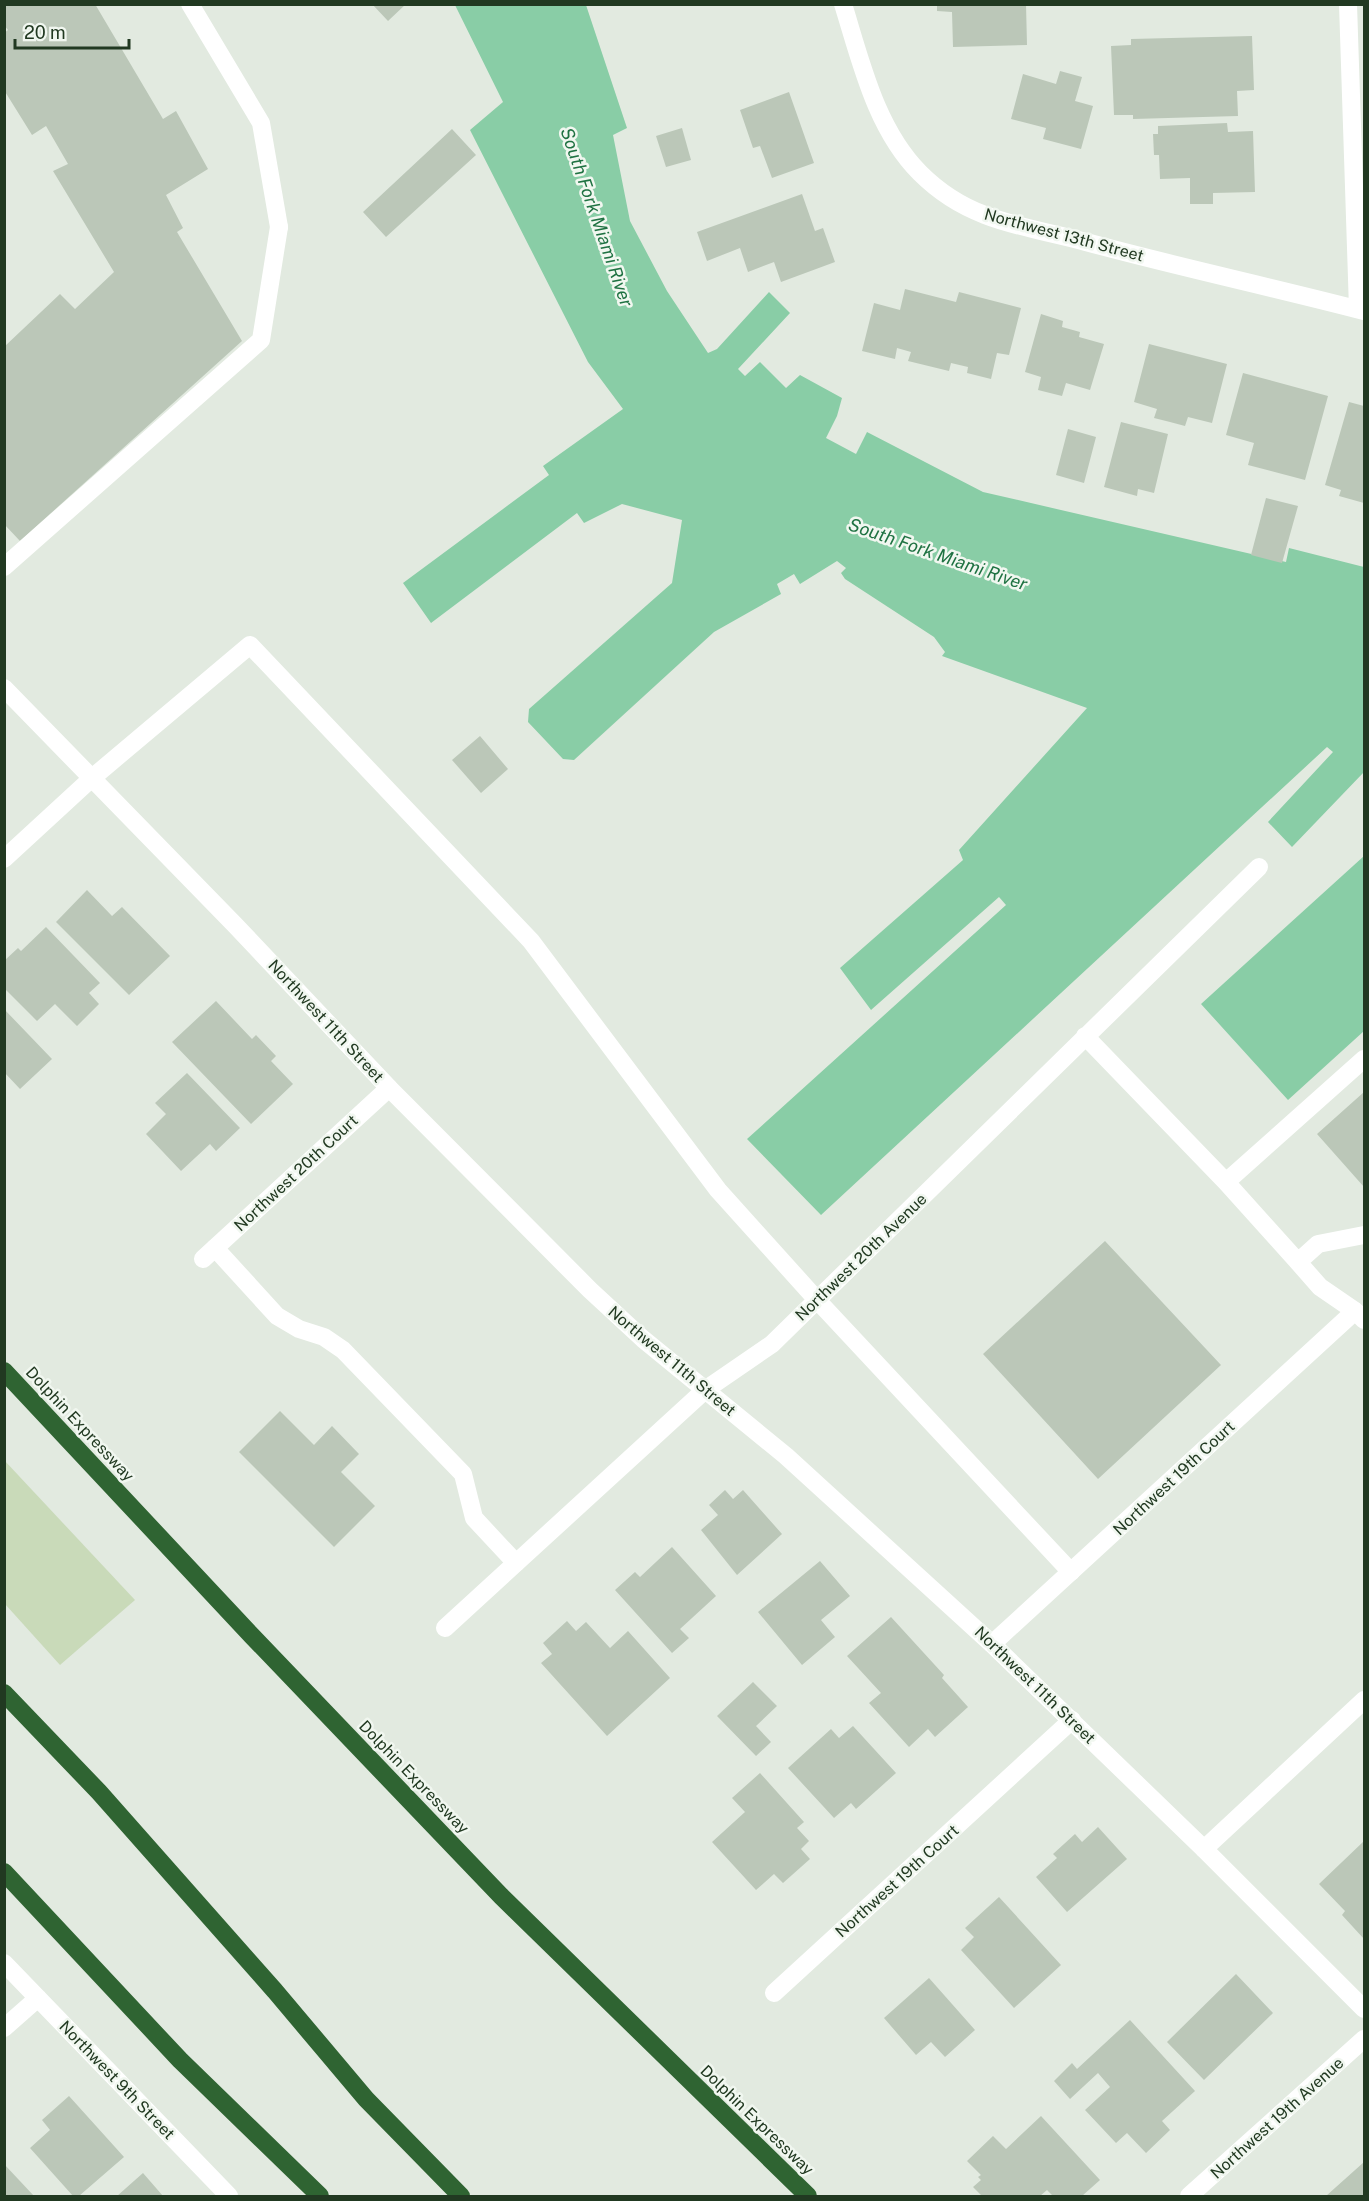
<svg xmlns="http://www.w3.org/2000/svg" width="1369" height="2201" font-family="'Public Sans',sans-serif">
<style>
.green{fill:#c9dab9}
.water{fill:#89cda6}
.building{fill:#bbc7b8}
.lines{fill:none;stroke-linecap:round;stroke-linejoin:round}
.service{stroke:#fff;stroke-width:18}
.minor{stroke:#fff;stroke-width:18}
.tertiary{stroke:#fff;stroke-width:18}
.motorway{stroke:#2f6432;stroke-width:18}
.labels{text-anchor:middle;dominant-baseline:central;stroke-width:5;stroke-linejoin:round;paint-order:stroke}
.street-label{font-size:16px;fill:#213921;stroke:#f1f7f0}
.water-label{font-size:18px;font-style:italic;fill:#1f7242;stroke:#f1f7f0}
</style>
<rect width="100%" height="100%" fill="#e2eae0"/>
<!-- green -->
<path class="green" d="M4,1460l131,140 -75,65 -55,-61z"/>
<!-- water -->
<path class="water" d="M455,5h131l41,123 -14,7 17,86 37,70 41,62 9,-4 52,-57 21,21 -52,56 7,7 15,-14 26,26 14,-13 42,23 -5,18 -11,22 30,16 11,-22 116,60 303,70 3,-14 75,19v205l-72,75 -24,-25 65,-70 -6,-5 -506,468 -74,-76 259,-234 -7,-8 -128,113 -31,-42 123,-108 -4,-10 128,-142 -145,-52 3,-4 -11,-15 -89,-58 -4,-6 5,-5 -9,-7 -37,23 -6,-10 -17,10 4,10 -67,38 -140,128 -11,-1 -35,-37 1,-13 143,-126 10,-63 -60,-16 -38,19 -7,-10 -146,110 -28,-40 146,-108 -6,-9 80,-57 -35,-47 -118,-232 33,-28z
M1364,856v175l-76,69 -87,-96z"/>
<!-- building -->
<path class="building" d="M4,4h91l68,115 13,-8 32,58 -42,26 17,33 -6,4 65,109 -222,200 -16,-17v-177l56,-53 15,15 39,-37 -61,-101 15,-7 -22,-38 -14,9 -28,-45v-57l4,-3 -4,-5z
M372,4h34l-18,17z
M937,4h89l1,41 -74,2 -1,-35 -15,-1z
M1252,36l2,54 -17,1 1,25 -105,3v-4h-19l-3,-69 20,-1v-6z
M1060,71l22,6 -7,24 18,5 -12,43 -38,-10 3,-11 -35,-9 12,-45 33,10z
M789,92l25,71 -42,15 -12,-32 -7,2 -13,-38z
M1227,123l1,9 25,-1 2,61 -42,1v11h-23v-26l-30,1 -1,-24h-5l-1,-21h5v-8z
M682,128l9,32 -25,7 -10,-31z
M452,129l24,26 -90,82 -23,-25z
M802,194l13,37 8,-3 12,34 -54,20 -7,-20 -26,10 -8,-24 -33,13 -10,-29z
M905,289l51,13 3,-10 62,16 -12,47 -12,-2 -6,26 -24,-6 1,-6 -17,-4 -2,8 -41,-10 3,-9 -14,-4 -2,11 -33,-8 12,-48 26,7z
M1041,314l22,7 -1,6 18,5 -1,5 25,7 -14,46 -24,-7 -4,13 -24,-6 3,-13 -16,-5z
M1149,344l78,20 -15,59 -24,-6 -3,9 -15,-4 -16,-4 3,-9 -23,-7z
M1243,373l85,23 -23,84 -57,-15 6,-22 -28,-8z
M1349,402l15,4v97l-25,-7 2,-6 -16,-5z
M1121,422l47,12 -14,59 -16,-4 -1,7 -33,-9z
M1068,429l28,8 -12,46 -28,-8z
M1266,498l32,8 -16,57 -31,-8z
M480,736l28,33 -27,24 -29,-33z
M87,890l25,26 10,-9 48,49 -41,39 -73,-73z
M46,927l54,56 -11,10 10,11 -22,22 -22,-22 -18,17 -33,-33v-27l14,-13 3,3z
M216,1001l36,38 4,-4 20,21 -5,5 22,23 -42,40 -79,-82z
M4,1009l48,50 -32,30 -16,-17z
M187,1073l53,55 -24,23 -6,-7 -29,27 -35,-37 20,-20 -11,-11z
M1364,1092v95l-47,-53z
M1105,1241l116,124 -123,114 -115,-125z
M280,1411l34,34 18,-19 27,28 -18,18 34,34 -41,41 -95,-95z
M725,1490l8,9 10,-9 39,44 -45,41 -36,-45 17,-15 -9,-10z
M672,1547l44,49 -36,33 9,9 -17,15 -57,-63 20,-18 5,5z
M820,1561l30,35 -29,24 14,17 -33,28 -44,-53z
M891,1617l53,58 -2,3 26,29 -33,30 -7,-8 -19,18 -40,-44 12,-10 -34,-37z
M567,1621l9,10 10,-9 24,26 18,-17 42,47 -63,58 -66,-73 11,-9 -9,-11z
M753,1682l24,24 -21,20 15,16 -15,14 -39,-40z
M853,1726l43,47 -40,36 -5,-6 -17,15 -46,-50 43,-39 8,9z
M760,1773l44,49 -7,6 12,13 -8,8 9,10 -27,24 -9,-9 -18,16 -44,-48 33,-30 -13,-14z
M1098,1827l29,32 -60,53 -31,-35 21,-19 -4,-4 22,-20 7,8z
M1364,1841v98l-22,-24 3,-4 -26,-27z
M999,1897l62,68 -47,43 -53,-58 13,-13 -9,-9z
M1236,1974l37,39 -69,67 -37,-38z
M929,1978l46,52 -30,27 -14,-15 -15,13 -32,-37z
M1130,2020l65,71 -33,30 8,9 -24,23 -19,-20 -11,10 -31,-33 25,-23 -12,-14 -28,26 -16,-18 18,-18 5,6z
M69,2096l55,61 -45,39h-6l-43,-48 20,-18 -8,-10z
M1041,2116l59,64 -18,16h-29l-6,-6 -7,6h-58l-9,-9 8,-7 -3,-3 3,-2 -14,-14 26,-25 13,13z
M1364,2162v34h-38z
M4,2164l30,32h-30z
M143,2173l20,23h-46z"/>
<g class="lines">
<!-- service -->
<path class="service" d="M4,567l257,-227 18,-113
M92,778l158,-133 281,296 187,249 99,110 254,272
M1085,1036l141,146
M1364,1059l-138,123 72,80 20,-18 46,-9
M215,1248l62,68 22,13 25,8 19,13 120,124 11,44 42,45
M1298,1262l22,25 35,24
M705,1390l67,-46 487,-477
M1204,1849l160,-149"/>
<!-- minor -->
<path class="minor" d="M190,4l71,119 18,104
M843,4c18,58 33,125 77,169 18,18 41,33 65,42 30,12 69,18 101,27 92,25 186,45 278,69
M1348,4l10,305
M4,859l88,-81
M203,1259l186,-171
M445,1628l260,-238
M992,1644l363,-333 9,9
M4,1963l225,233
M774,1993l298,-273
M4,2028l34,-30
M1189,2196l175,-157"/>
<!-- tertiary -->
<path class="tertiary" d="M4,688l231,237 154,163 201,202 53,49 143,117 206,188 212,205 160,160"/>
<!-- motorway -->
<path class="motorway" d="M4,1371l248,265 249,260 307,300
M4,1693l95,99 176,199 91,108 95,97
M4,1872l176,188 140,136"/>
</g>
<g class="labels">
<!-- street labels -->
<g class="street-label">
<text transform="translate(1064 235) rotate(15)">Northwest 13th Street</text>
<text transform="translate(326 1021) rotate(47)">Northwest 11th Street</text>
<text transform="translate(296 1173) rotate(-43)">Northwest 20th Court</text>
<text transform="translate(861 1257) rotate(-44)">Northwest 20th Avenue</text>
<text transform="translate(672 1361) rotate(40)">Northwest 11th Street</text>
<text transform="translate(80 1424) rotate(47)">Dolphin Expressway</text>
<text transform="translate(1174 1478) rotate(-43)">Northwest 19th Court</text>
<text transform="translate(1035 1685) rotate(44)">Northwest 11th Street</text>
<text transform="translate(414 1777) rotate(46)">Dolphin Expressway</text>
<text transform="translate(897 1881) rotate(-42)">Northwest 19th Court</text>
<text transform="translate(117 2080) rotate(46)">Northwest 9th Street</text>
<text transform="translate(1277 2118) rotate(-42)">Northwest 19th Avenue</text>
<text transform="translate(757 2120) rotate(44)">Dolphin Expressway</text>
</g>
<!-- water labels -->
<g class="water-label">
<text transform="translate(597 217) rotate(71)">South Fork Miami River</text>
<text transform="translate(938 554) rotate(19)">South Fork Miami River</text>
</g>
</g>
<!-- border -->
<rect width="1369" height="2201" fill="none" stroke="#213921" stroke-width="12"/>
<!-- scale -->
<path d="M15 39v9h114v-9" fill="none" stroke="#213921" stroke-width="3"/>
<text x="24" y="39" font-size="18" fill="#213921" stroke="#f1f7f0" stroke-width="4.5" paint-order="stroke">20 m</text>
</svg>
